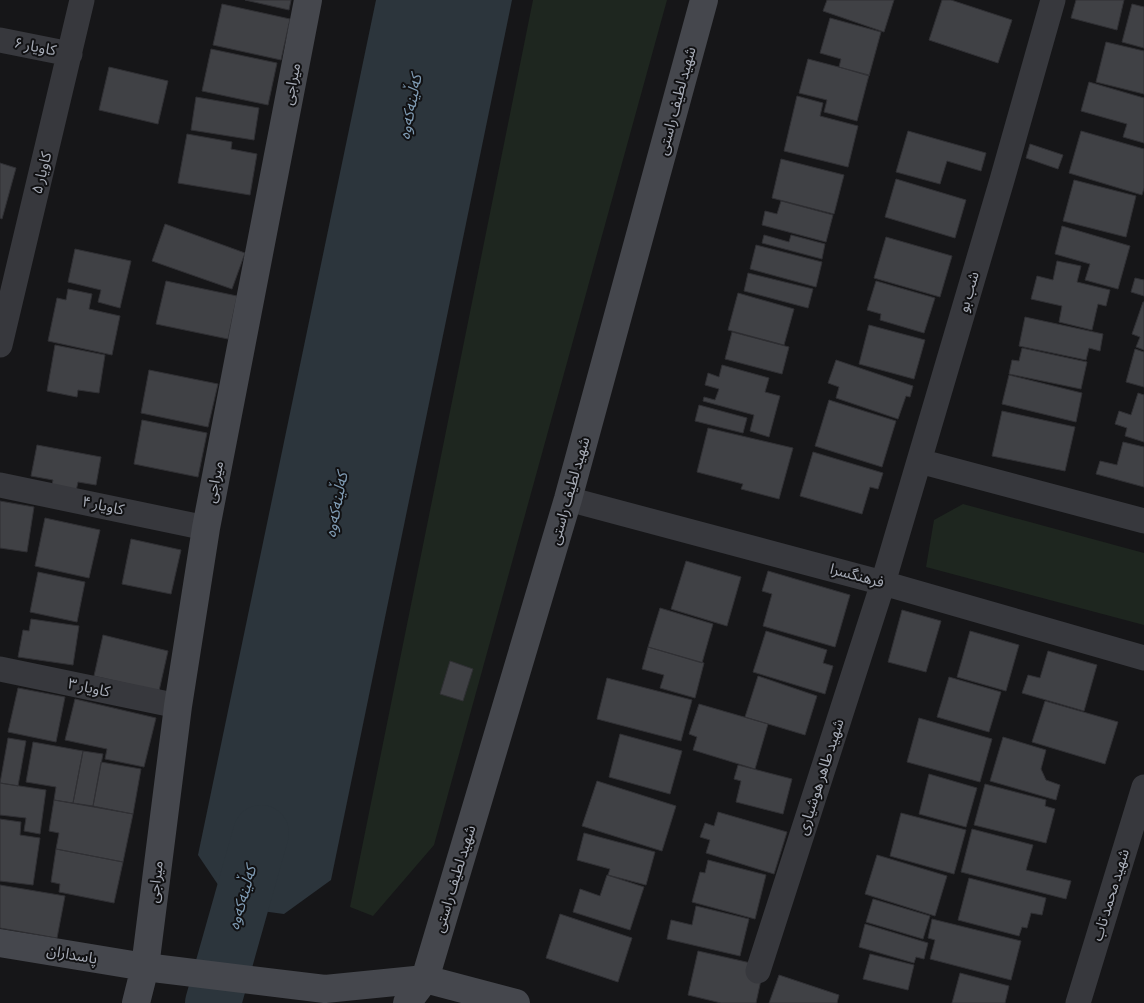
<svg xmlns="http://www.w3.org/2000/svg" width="1144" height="1003" font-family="'Sofia Sans Condensed','Noto Sans Arabic',sans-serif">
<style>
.green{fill:#1e261f}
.water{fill:#2c353c}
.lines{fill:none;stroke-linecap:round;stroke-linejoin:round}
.river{stroke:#2c353c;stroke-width:56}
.building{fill:#404145;stroke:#303034}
.street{stroke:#37383d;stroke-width:25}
.secondary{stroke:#45474d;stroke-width:28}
.labels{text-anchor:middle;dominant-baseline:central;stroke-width:4;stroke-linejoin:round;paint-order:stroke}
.street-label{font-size:15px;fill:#a8adb8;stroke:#111113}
.water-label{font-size:16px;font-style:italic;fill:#7f9bb3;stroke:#111113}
</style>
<rect width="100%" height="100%" fill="#161618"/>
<!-- green -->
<path class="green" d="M533,0h134l-233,845 -61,71 -23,-9z
M963,504l181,49v72l-218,-58 8,-47z"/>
<!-- water -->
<path class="water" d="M376,0h136l-181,880 -47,34 -51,-7 -35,-52z"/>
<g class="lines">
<!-- river -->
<path class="river" d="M213,1003l48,-170"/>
</g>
<!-- building -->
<path class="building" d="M245,0h46l-2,10z
M827,0h67l-10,32 -61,-21z
M942,0h9l61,20 -14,43 -69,-23z
M1076,0h48l-7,30 -46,-12z
M222,4l68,15 -9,41 -68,-15z
M1132,4l12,3v41l-22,-6z
M830,18l51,14 -12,44 -30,-9 2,-8 -21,-6z
M1106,42l38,9v43l-48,-12z
M211,49l66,14 -9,42 -66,-14z
M808,59l61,16 -12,46 -33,-9 3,-12 -28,-7z
M109,67l59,14 -10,43 -59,-14z
M1089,82l55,16v45l-21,-6 4,-13 -46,-13z
M797,96l26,7 -3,13 38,10 -10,41 -64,-16z
M196,97l63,11 -5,32 -63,-10z
M908,131l78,22 -5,18 -34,-10 -7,23 -44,-12z
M1081,131l63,18v39l-2,7 -73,-22z
M187,134l45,8 -1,7 26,5 -7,41 -72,-12z
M1030,144l33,11 -5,14 -32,-11z
M781,159l63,16 -10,39 -62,-16z
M0,163l16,5 -14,51 -2,-1z
M896,179l70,21 -11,38 -70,-21z
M1074,180l62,16 -10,41 -63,-16z
M781,201l52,14 -7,27 -64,-17 3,-14 12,3z
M165,224l80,29 -13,36 -80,-28z
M1062,226l68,20 -12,43 -33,-9 5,-16 -35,-10z
M764,235l25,7 2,-7 34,9 -3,15 -60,-16z
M886,237l66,19 -12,41 -66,-19z
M756,245l66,17 -6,25 -66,-18z
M75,249l56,12 -11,47 -22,-6 3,-12 -33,-8z
M1057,261l24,5 -4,16 33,8 -4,16 -8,-2 -6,26 -33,-8 3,-16 -31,-7 6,-23 16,4z
M748,273l65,16 -5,19 -64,-17z
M1135,278l9,2v16l-13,-4z
M166,281l71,15 -9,43 -72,-15z
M876,281l59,17 -11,35 -44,-13 1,-6 -14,-4z
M68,289l24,5 -3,15 31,7 -8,39 -64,-14 9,-43 9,2z
M738,293l56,16 -10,36 -56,-15z
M1143,302h1v48l-8,-3 4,-10 -8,-3z
M1025,317l78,17 -3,17 -11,-3 -3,12 -67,-14z
M869,325l56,15 -11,39 -55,-15z
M732,332l57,15 -7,27 -57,-15z
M55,345l50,10 -6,38 -21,-3 -1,7 -30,-6z
M1022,348l65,14 -6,27 -72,-15 3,-14 7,1z
M1135,349l9,3v35l-18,-5z
M836,360l77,26 -3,11 -4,-1 -8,23 -62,-21 3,-11 -11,-4z
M722,365l47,13 -4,14 15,4 -11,41 -19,-6 4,-16 -51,-14 1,-4 11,3 4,-11 -14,-4 3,-12 11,4z
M149,370l69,14 -10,43 -67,-14z
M1009,375l73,18 -6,29 -74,-18z
M1138,393l6,2v47l-19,-6 2,-8 -12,-4 4,-13 12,4z
M829,400l67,21 -14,46 -67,-21z
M699,405l48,13 -4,15 -48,-12z
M1002,411l73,16 -10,44 -73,-15z
M142,420l65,13 -9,44 -64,-13z
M708,428l85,20 -14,51 -38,-10 2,-5 -46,-12z
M1123,442l21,5v40l-48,-13 4,-13 17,4z
M37,445l64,12 -5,28 -18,-3 -4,18 -24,-5 3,-15 -22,-4z
M813,452l70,21 -5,16 -8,-2 -8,27 -62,-18z
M0,501l34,6 -7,45 -27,-4z
M45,518l55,12 -11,48 -54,-12z
M131,539l50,11 -10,44 -49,-10z
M686,561l55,16 -14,49 -56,-17z
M768,571l82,24 -15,52 -72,-21 9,-32 -10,-3z
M38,572l47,10 -8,40 -47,-10z
M660,608l53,16 -11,39 -54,-16z
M902,610l39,11 -15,51 -38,-10z
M31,619l48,7 -6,39 -55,-8 5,-27 6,1z
M766,631l61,19 -4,13 10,3 -8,28 -72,-22z
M970,631l49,14 -13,46 -49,-14z
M103,635l65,16 -9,40 -65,-15z
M648,647l56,16 -9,35 -35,-10 4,-13 -22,-6z
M1048,651l49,14 -13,46 -62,-18 6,-18 12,3z
M450,661l23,8 -10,32 -23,-7z
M758,676l59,20 -12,39 -60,-18z
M949,677l52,15 -12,40 -52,-15z
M607,678l85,22 -11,41 -84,-22z
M18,688l47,9 -9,45 -48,-10z
M75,699l81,19 -12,49 -39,-8 2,-10 -42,-9z
M1045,701l73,21 -13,42 -73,-22z
M699,704l69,20 -13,45 -62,-19 4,-13 -8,-3z
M919,718l73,21 -12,43 -73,-20z
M620,734l62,17 -12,43 -61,-17z
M1003,737l43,13 -5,19 5,11 14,5 -4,15 -66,-19z
M8,738l18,3 -8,45 -18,-3z
M33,742l50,9 -10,52 -19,-3 2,-13 -30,-5z
M83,751l20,3 -10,52 -20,-3z
M101,762l40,7 -8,45 -40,-8z
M738,765l54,14 -9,35 -47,-12 5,-21 -7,-2z
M929,774l48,14 -11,39 -47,-13z
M597,781l79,25 -14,45 -80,-25z
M0,783l46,7 -6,44 -16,-3 2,-13 -26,-3z
M985,784l61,16 -1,6 10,3 -9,34 -72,-18z
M54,800l79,14 -10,48 -67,-13 3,-16 -10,-2z
M718,812l69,20 -13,42 -68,-21 4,-13 -10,-3 5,-14 9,3z
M901,813l65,17 -12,44 -64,-18z
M0,819l21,3 -1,13 20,3 -7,47 -33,-4z
M972,829l61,16 -7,25 45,11 -5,18 -105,-27z
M584,833l71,19 -9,33 -38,-10 2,-6 -33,-9z
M56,849l67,13 -9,41 -55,-11 1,-8 -9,-2z
M877,855l70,21 -12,40 -70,-22z
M708,860l58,15 -11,44 -63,-17 8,-30 5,1z
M607,875l37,12 -14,43 -57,-18 7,-23 20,7z
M969,878l77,20 -4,17 -11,-2 -4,15 -5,-1 -3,9 -61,-16z
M0,885l65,11 -8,42 -57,-10z
M873,899l57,17 -7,23 -57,-17z
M696,906l53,13 -9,37 -73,-17 4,-19 21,5z
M560,914l72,24 -14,44 -72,-24z
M932,919l89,22 -10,39 -81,-21 5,-19 -7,-2z
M865,924l63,19 -4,16 -8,-2 -2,6 -55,-16z
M698,951l66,15 -8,37h-35l-33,-8z
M870,954l44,11 -6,25 -45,-11z
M960,973l49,13 -4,17h-53z
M779,975l60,20 -2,8h-68z"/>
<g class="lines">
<!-- street -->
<path class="street" d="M0,40l70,14
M0,345l82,-345
M919,461l225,60
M0,485l206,43
M568,499l315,84 261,75
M0,669l178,37
M758,971l125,-388 119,-403 51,-180
M1078,1003l66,-216"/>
<!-- secondary -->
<path class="secondary" d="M0,943l145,24 180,22 100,-10 91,24
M136,1003l9,-36 33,-261 28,-178 102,-528
M407,1003l18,-24 143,-480 136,-499"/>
</g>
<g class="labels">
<!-- street labels -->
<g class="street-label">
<text transform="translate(35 47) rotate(11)">کاویار ۶</text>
<text transform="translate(292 84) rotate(-79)">میراجی</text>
<text transform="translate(677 101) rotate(-75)">شهید لطیف راستی</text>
<text transform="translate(42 173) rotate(-76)">کاویار ۵</text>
<text transform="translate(969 292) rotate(-74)">شب بو</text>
<text transform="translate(215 482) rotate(-79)">میراجی</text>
<text transform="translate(570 491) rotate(-74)">شهید لطیف راستی</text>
<text transform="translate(103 506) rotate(12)">کاویار ۴</text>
<text transform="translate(857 576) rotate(15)">فرهنگسرا</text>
<text transform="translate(89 688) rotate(12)">کاویار ۳</text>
<text transform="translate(821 777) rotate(-72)">شهید طاهر هوشیاری</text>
<text transform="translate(455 879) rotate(-73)">شهید لطیف راستی</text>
<text transform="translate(156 882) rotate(-83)">میراجی</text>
<text transform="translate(1111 895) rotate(-73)">شهید محمد تاب</text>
<text transform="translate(72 955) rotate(10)">پاسداران</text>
</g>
<!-- water labels -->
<g class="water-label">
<text transform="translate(411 107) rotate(-79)">کەڵینەکەوە</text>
<text transform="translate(337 505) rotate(-79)">کەڵینەکەوە</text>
<text transform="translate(243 898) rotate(-74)">کەڵینەکەوە</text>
</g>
</g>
</svg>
